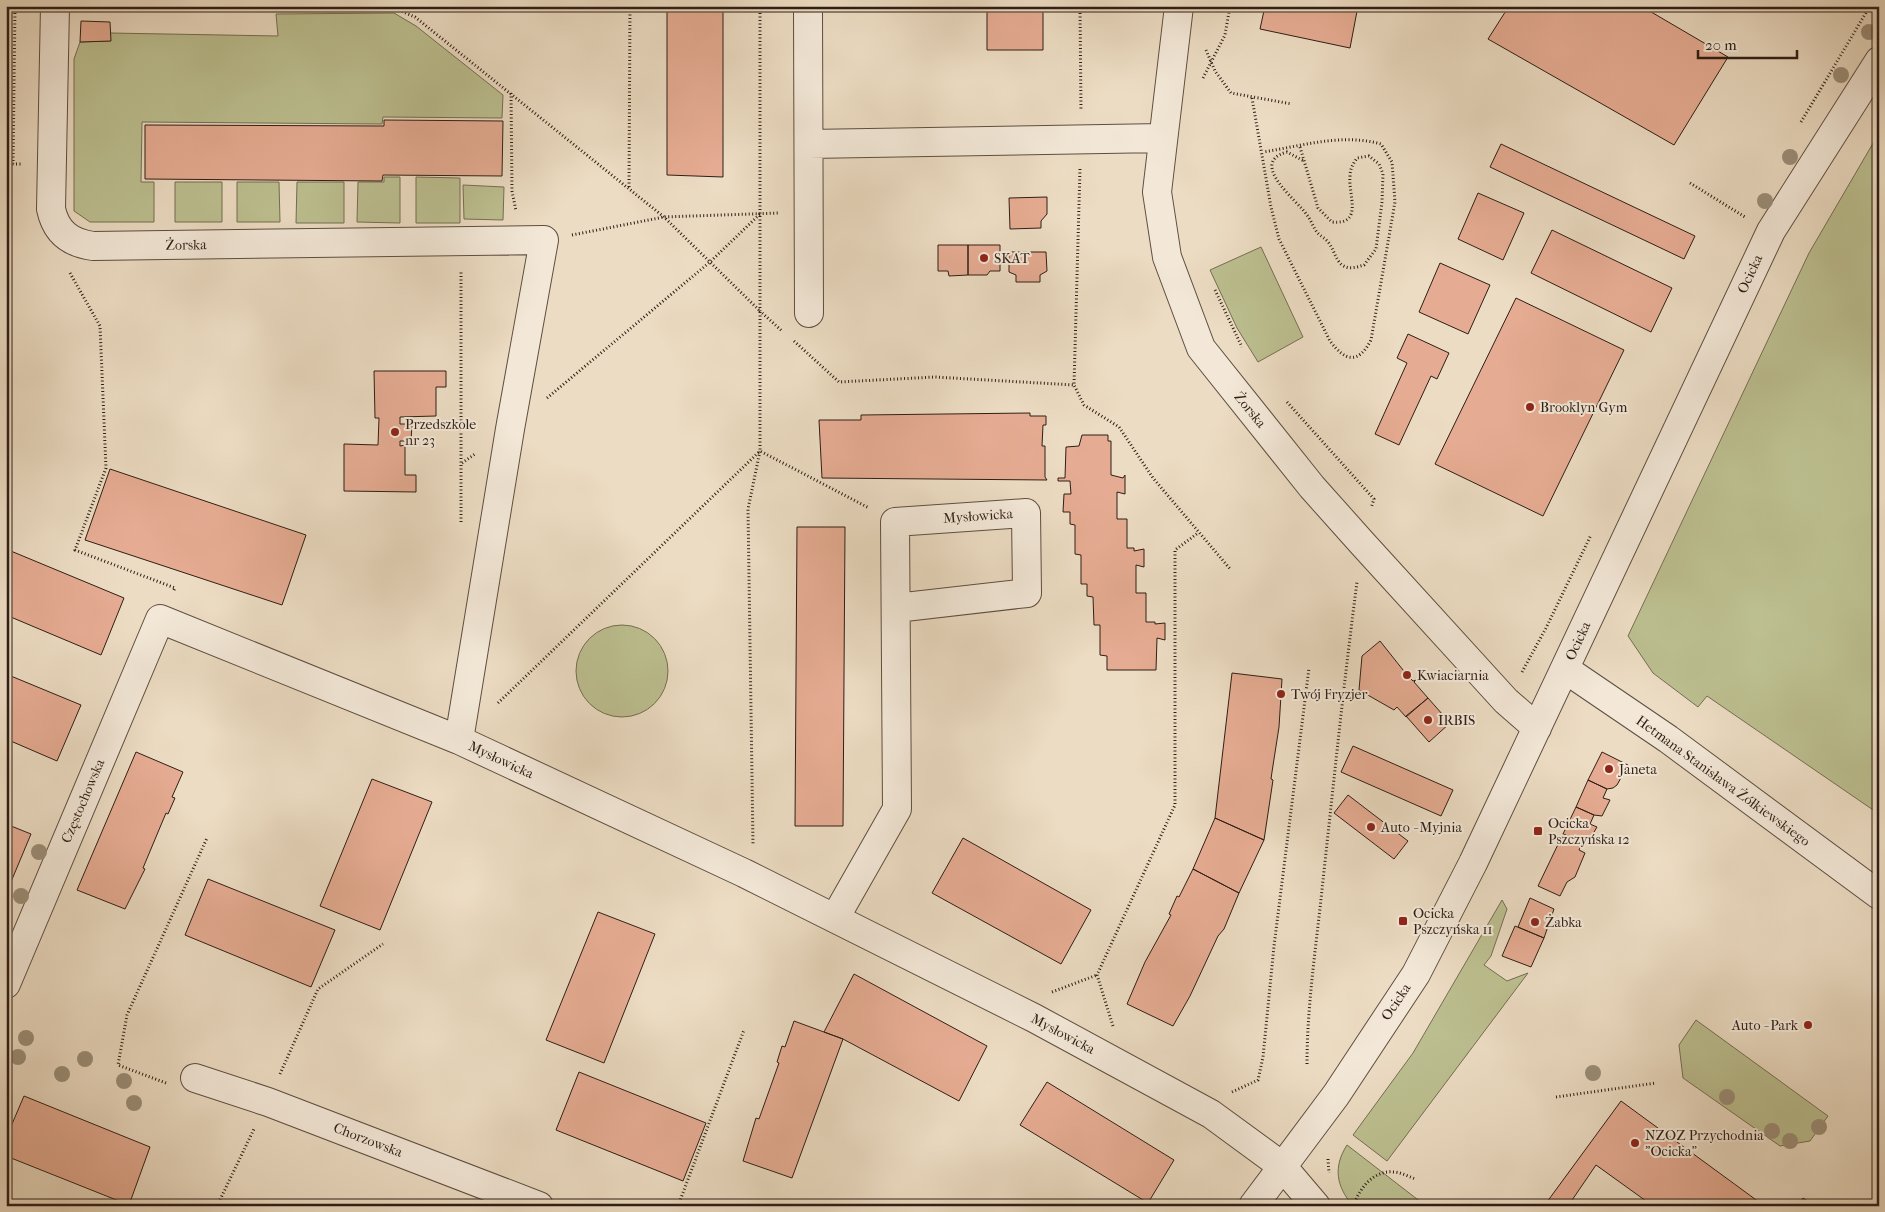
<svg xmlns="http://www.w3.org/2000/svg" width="1885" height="1212" font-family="'IM FELL French Canon',serif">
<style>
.green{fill:#bcbf90;stroke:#756e52}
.building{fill:#e6ac93;stroke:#2e1e15}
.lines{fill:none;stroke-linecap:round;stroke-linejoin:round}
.street-casing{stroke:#5e4e40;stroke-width:30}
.path{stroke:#2e1e15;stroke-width:3;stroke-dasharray:1 2.5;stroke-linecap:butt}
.street{stroke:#f3e8d8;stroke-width:28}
.tree{fill:#9b8e78}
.poi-dot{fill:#8f2418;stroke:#f3e8d8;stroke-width:2}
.labels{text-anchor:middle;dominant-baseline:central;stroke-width:4;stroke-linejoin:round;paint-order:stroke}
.street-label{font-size:14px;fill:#2e1e15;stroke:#f3e8d8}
.poi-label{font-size:14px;fill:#2e1e15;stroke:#f3e8d8;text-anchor:start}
</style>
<rect width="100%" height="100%" fill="#ecdcc3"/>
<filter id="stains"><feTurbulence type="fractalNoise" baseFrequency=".004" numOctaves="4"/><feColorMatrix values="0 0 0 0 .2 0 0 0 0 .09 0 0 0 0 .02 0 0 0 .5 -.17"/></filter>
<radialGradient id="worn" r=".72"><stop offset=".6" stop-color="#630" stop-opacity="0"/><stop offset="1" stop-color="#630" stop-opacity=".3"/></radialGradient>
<!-- green -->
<path class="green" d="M394,13l22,13 87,69 -1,23 -119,-1 -1,7 -240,-2 -1,60h13v40h-64l-16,-11v-152l6,-17 30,-1v-8l168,3 -2,-22z
M1879,133v681l-172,-118 -9,11 -45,-34 -25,-37 181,-383z
M384,177h16v46l-43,-1 1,-40h26z
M416,177l44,1v45h-44z
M175,182h47v40h-47z
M237,182h42l1,40h-43z
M297,182h47v41h-48z
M463,185l41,2 -1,33 -39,-1z
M1261,247l42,90 -45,25 -21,-34 -27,-58z
M576 671a46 46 0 1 1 92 0a46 46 0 1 1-92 0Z
M1502,900l5,9 -16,47 -7,9 23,16 21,-8 -141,188 -34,-26 60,-82z
M1696,1020l132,96 -18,25 -30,5 -97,-68 -4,-33z
M1347,1145l79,61h-73c-17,-20 -20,-39 -6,-61z"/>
<!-- building -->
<path class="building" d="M667,6h56v171l-56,-2z
M987,6h56v44h-56z
M1265,6h93l-8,42 -90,-19z
M1509,6h132l87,51 -54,88 -186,-106z
M81,21l29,1 1,19 -31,1z
M384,120l119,1 -1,55 -119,-1 -1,6 -237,-2v-54l239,1z
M1501,144l194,92 -11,23 -194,-92z
M1478,193l46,20 -21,47 -45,-21z
M1047,197v17l-6,7v7l-31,1 -1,-31z
M1552,230l120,58 -21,44 -120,-59z
M938,245h30v30l-19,1 -1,-5h-10z
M968,245h32v26h-10l-3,4h-19z
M1009,252h37l1,19 -7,4v7h-24v-7l-7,-3z
M1440,263l50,22 -22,49 -49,-22z
M1516,298l108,52 -81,166 -108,-52z
M1408,334l41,19 -12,26 -6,-3 -32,69 -24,-11 32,-71 -10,-5z
M374,371h72v16h-10v29l-36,1v7h12l-1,17h-11v5l5,-1v30h11v17l-72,-1v-47l34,1 1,-27h-4z
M1030,413v3h16v9h-3l-1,21h3v31l2,3 -225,-2 -3,-58h42v-5z
M1082,435h26v6h3v34l12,3 2,-3v19l-8,-2v27h10v29h7v3l10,-2v18l-8,-2v28h10v29h9v2l10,-1v17l-8,-2 -1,32h-49v-14l-7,-1v-30h-6l-1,-28 -6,-1v-12h-6v-29l-6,-1v-29l-5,-1v-12h-7l1,-18h7l-1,-13h-12v-3h7l1,-31 13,-1z
M110,469l196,66 -24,70 -197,-65z
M797,527h48l-2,299h-48z
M6,549l118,49 -23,57 -95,-40z
M1380,641l27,34 6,6 3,-1 -2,2 14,16 -22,19 -9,-10 -3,3 -35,-20 3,-34z
M1232,673l50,6 -3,48 -7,45 -1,7 2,1 -9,60 -49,-22z
M6,674l75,31 -24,56 -51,-22z
M1428,698l22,25 -21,19 -23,-26z
M1353,746l100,44 -12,26 -100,-44z
M136,752l47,20 -11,25 3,1 -7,16 -2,-1 -23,55 2,1 -20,40 -48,-19z
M1602,752l26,13 -11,20 -4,3 -6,1 -19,-9z
M372,779l60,23 -52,128 -60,-24z
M1588,780l19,9 -4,9 7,2 -8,16 -8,-1 -18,-8z
M1348,795l60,46 -14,18 -60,-46z
M1576,807l18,8 -4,9 7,3 -10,17 -24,-10z
M1215,818l49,22 -25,53 -46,-24z
M6,824l25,10 -23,55 -2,-1z
M1563,834l19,9 -3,7 6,3 -10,24 -8,5 -7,14 -22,-10z
M963,838l128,72 -30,54 -129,-71z
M1193,869l46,24 -15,36 -6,7 -28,60 -17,30 -46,-22 18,-42 26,-47 -2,-1 8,-18 2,1z
M208,879l127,51 -24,57 -126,-52z
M1530,898l24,11 -10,29 -26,-11z
M598,912l57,22 -51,129 -58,-23z
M1515,926l29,12 -13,29 -29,-11z
M854,974l133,72 -28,55 -116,-62 -19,-7z
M794,1021l49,18 -51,139 -49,-17 13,-43 3,1 20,-56 -2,-1 5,-16 3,1z
M579,1072l127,51 -23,58 -127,-51z
M1047,1082l127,78 -26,43 -128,-78z
M24,1096l126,51 -21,58 -123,-49v-18z
M1621,1101l138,101 -3,4h-103l-57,-41 -28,41h-24z
M1803,1198l12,8h-17z"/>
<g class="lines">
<!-- street casing -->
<g class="street-casing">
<path id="street" d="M55,6l-4,203c5,23 19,34 42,37l451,-6 -34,189 -51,311
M1179,6l-22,186 10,65 34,91 111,139 50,56 144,158 31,27
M808,10l1,303
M809,144l353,-6
M1565,669l103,70 211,156
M835,918l62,-109 -2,-287 131,-9 1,80 -131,15
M6,984l154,-365 299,121 285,133 290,145 177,96 71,52 34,40
M195,1078l73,24 271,104
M1253,1206l83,-111 80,-121 57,-111 298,-632 108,-170"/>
</g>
<!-- path -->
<path class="path" d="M15,6l-2,158h10
M389,6l26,11 249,200 96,94v140l109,57
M760,6v305l22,20
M1080,6l1,104
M1206,50l9,21 16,22 61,11
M1203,78l22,-43 5,-29
M511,93l1,98 4,20
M1252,98l19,109 8,32 51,102c15,20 28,24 41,-1l24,-138 -3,-40 -11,-18c-39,-11 -79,2 -118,8
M1801,122l69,-116
M1300,147l18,61 14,14c32,3 16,-27 18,-46 0,-7 3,-12 7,-18l12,-2 10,8 4,10 -1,28 -6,47 -12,16c-7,2 -15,5 -22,0 -7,-6 -8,-16 -14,-23 -3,-4 -8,-6 -11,-10 -4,-5 -6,-12 -10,-17 -9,-14 -60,-52 -20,-63l17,9
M1080,169l-6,216 10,20 35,22 34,51 78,92
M1690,183l55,34
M629,187l1,-181
M572,235l92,-18 115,-4
M70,273l30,53 6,142 -31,82 100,38 -2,4
M1215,290l27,57
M794,341l45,41 96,-5 139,8
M547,398l163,-136 50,-48
M1287,402l87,97 -3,9
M462,463l13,-9
M461,522v-252
M1522,672l24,-44 45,-93
M498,703l262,-252 -12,58 5,336
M1052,992l45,-17
M1113,1026l-16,-51 78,-170v-255l23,-17
M1307,1064c0,-61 10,-123 16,-184 11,-100 21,-199 34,-298
M280,1074l38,-85 65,-45
M166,1083l-48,-18 9,-50 80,-177
M1232,1092l26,-12 5,-23 11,-111 35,-278
M1556,1097l100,-14
M1328,1159l1,14
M217,1206l37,-77
M678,1206l66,-176
M1354,1206c4,-17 20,-36 39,-34 8,0 16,5 23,7"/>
<!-- street -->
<use href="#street" class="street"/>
</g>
<!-- trees -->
<g class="tree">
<circle cx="1869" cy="32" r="8"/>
<circle cx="1841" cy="75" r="8"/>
<circle cx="1790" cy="157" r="8"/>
<circle cx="1765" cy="201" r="8"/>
<circle cx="39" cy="852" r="8"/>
<circle cx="21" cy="896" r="8"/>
<circle cx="26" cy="1038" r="8"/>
<circle cx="18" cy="1057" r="8"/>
<circle cx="85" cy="1059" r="8"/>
<circle cx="1593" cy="1073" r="8"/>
<circle cx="62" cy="1074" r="8"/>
<circle cx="124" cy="1081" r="8"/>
<circle cx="1727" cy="1097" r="8"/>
<circle cx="134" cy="1103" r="8"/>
<circle cx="1819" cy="1127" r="8"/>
<circle cx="1772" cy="1131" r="8"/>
<circle cx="1790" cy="1141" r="8"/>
</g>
<!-- markers -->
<g class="poi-dot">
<circle cx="984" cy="258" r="5"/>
<circle cx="1530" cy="407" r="5"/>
<circle cx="395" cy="432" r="5"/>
<circle cx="1407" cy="675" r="5"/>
<circle cx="1281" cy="694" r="5"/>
<circle cx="1428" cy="720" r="5"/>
<circle cx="1609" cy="769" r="5"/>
<circle cx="1371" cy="827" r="5"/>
<rect x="1533" y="826" width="10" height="10" rx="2.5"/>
<rect x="1398" y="916" width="10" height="10" rx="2.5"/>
<circle cx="1535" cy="922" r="5"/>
<circle cx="1808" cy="1025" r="5"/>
<circle cx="1635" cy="1143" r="5"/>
</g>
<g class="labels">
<!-- street labels -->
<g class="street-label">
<text transform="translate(186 245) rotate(-1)">Żorska</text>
<text transform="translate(1750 274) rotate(-65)">Ocicka</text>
<text transform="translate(1250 410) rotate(51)">Żorska</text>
<text transform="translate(978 516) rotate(-4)">Mysłowicka</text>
<text transform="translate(1578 641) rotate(-65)">Ocicka</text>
<text transform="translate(501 760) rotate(25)">Mysłowicka</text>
<text transform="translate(1723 781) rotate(36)">Hetmana Stanisława Żółkiewskiego</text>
<text transform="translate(83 801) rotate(-67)">Częstochowska</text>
<text transform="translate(1396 1002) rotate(-56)">Ocicka</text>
<text transform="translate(1063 1034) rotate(28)">Mysłowicka</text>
<text transform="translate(368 1140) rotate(21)">Chorzowska</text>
</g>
<!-- poi labels -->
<g class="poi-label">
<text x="994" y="258">SKAT</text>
<text x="1540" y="407">Brooklyn Gym</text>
<text x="405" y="424">Przedszkole<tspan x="405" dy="16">nr 23</tspan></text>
<text x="1417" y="675">Kwiaciarnia</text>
<text x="1291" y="694">Twój Fryzjer</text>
<text x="1438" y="720">IRBIS</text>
<text x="1619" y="769">Janeta</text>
<text x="1548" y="823">Ocicka<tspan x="1548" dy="16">Pszczyńska 12</tspan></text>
<text x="1381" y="827">Auto - Myjnia</text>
<text x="1413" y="913">Ocicka<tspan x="1413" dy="16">Pszczyńska 11</tspan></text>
<text x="1545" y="922">Żabka</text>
<text x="1798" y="1025" text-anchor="end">Auto - Park</text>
<text x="1645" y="1135">NZOZ Przychodnia<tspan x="1645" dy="16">"Ocicka"</tspan></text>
</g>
</g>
<!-- margin -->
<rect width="1885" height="1212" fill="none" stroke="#ecdcc3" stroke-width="25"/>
<rect x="8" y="8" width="1870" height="1197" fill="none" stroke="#2e1e15" stroke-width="2.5"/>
<rect x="12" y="12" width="1860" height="1187" fill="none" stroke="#2e1e15"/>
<!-- scale -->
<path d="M1698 50v8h99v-8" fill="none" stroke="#2e1e15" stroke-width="2.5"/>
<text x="1705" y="50" font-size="15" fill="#2e1e15" stroke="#f3e8d8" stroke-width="4" paint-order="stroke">20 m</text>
<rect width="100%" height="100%" filter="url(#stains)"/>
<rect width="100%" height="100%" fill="url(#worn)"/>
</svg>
